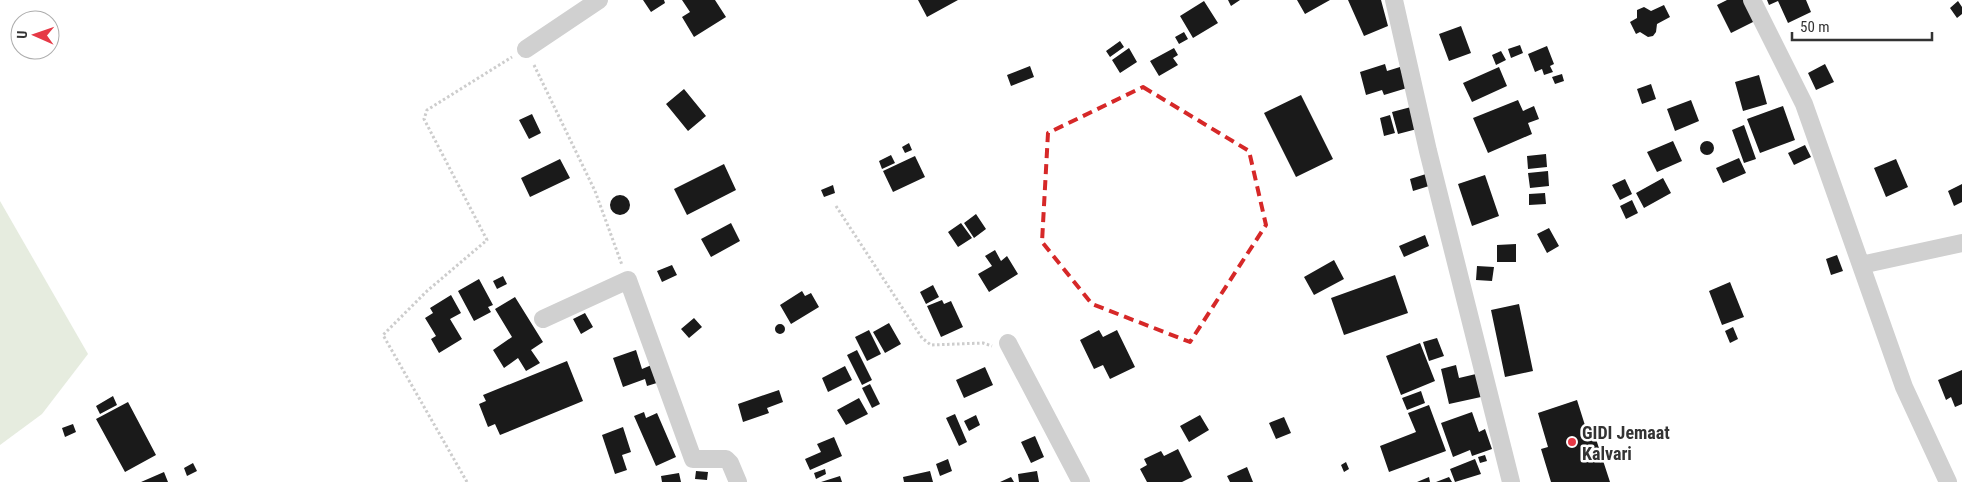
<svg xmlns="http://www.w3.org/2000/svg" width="1962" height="482" font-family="'Roboto Condensed',sans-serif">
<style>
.green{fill:#e6ecdf}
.building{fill:#1a1a1a}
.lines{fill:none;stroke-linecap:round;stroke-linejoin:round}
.path{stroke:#cdcdcd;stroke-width:3;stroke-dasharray:2.5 2.5;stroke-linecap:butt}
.street{stroke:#d0d0d0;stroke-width:18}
.marked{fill:none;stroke:#d62828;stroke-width:4;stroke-dasharray:10 6;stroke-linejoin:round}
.poi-dot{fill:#e63946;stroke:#fff;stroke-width:2}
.labels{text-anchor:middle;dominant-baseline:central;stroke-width:5;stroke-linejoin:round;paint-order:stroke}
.poi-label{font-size:18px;font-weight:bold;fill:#333;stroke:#fff;text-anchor:start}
</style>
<rect width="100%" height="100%" fill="#fff"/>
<!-- green -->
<path class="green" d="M0,201l88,153 -46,60 -42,31z"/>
<!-- building -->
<path class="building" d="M643,0h21l1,3 -14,9z
M682,0h33l11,17 -32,20 -12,-20 8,-5z
M918,0h40l-31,17z
M1228,0h12l-9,6z
M1297,0h33l-25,14z
M1348,0h33l7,26 -24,10z
M1727,0h18l10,21 -24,12 -14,-28z
M1767,0h39l5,12 -23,11 -10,-22 -9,4z
M1204,1l14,22 -25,15 -13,-22z
M1958,1l4,6v7l-5,4 -7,-10z
M1664,5l6,12 -13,7 -1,8 -3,4 -5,1 -8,-5 -4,2 -6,-12 7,-4v-8l7,-3 7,4z
M1461,26l10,27 -22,8 -10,-27z
M1184,32l4,7 -9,5 -4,-7z
M1120,41l4,6 -14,10 -4,-6z
M1520,45l3,8 -12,5 -3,-9z
M1547,46l7,18 -4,2 3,6 -9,3 -2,-6 -7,3 -7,-18z
M1129,48l8,14 -17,11 -8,-13z
M1174,48l4,7 -5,3 5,7 -19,11 -9,-15z
M1501,51l5,9 -10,5 -4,-10z
M1385,64l2,7 13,-4 7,21 -23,7 -2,-5 -16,5 -6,-23z
M1825,64l9,18 -18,8 -8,-17z
M1030,66l4,11 -23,9 -4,-11z
M1499,67l8,19 -35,16 -9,-19z
M1562,74l2,7 -9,3 -3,-7z
M1759,75l8,29 -24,7 -8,-29z
M1651,84l5,15 -14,5 -5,-15z
M684,89l22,27 -18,15 -22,-27z
M1301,95l32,64 -37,18 -32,-64z
M1518,100l5,11 11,-5 5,13 -11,4 4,11 -44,19 -15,-35z
M1691,100l8,21 -24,10 -8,-22z
M1783,106l12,34 -35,13 -13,-34z
M1411,107l6,22 -19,5 -6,-22z
M532,114l9,19 -12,6 -10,-19z
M1390,115l5,18 -11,3 -4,-18z
M1744,125l12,34 -12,4 -12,-33z
M1673,141l9,20 -25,11 -10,-20z
M1700 148a7 7 0 1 1 14 0a7 7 0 1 1-14 0Z
M909,143l3,7 -7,3 -3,-6z
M1805,145l6,12 -17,8 -6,-12z
M1546,154l1,13 -19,2 -1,-13z
M891,155l4,8 -13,6 -3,-8z
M915,156l10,21 -32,15 -10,-21z
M1739,158l7,15 -23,10 -7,-15z
M560,159l10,19 -40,19 -9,-19z
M1896,159l12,28 -22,10 -12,-29z
M724,164l12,26 -49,25 -13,-26z
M1548,171l1,15 -19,2 -2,-15z
M1426,174l3,12 -16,5 -3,-12z
M1485,175l14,41 -27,10 -14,-42z
M1663,178l8,15 -27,15 -8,-15z
M1625,179l7,15 -12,6 -8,-15z
M1962,184v18l-8,4 -6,-15z
M833,185l2,8 -11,4 -3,-7z
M1545,193l1,11 -17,1v-11z
M610 205a10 10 0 1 1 20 0a10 10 0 1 1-20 0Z
M1632,200l6,13 -12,6 -6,-13z
M976,214l10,15 -12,9 -10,-15z
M731,223l9,18 -29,16 -10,-18z
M961,223l11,15 -14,9 -10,-15z
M1549,228l10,18 -12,7 -10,-19z
M1425,235l4,11 -25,11 -5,-11z
M1516,244v18h-19v-17z
M995,250l6,11 6,-5 11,18 -29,18 -11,-18 14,-8 -7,-10z
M1837,255l6,16 -12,4 -5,-16z
M1334,260l10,19 -30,16 -10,-18z
M672,265l5,10 -15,7 -5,-11z
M1477,266l17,1 -2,14 -16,-1z
M1395,275l13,38 -64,22 -13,-37z
M503,276l4,8 -10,5 -4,-8z
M479,279l14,26 -5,2 3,5 -17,9 -16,-30z
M1730,282l14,35 -22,8 -13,-34z
M933,285l6,12 -13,7 -6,-12z
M802,291l3,5 6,-3 8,14 -28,17 -11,-19z
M451,295l10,18 -11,6 12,20 -23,14 -8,-14 5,-3 -11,-18 8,-5 -3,-5z
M515,297l28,45 -12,8 9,13 -14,8 -8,-13 -14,10 -11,-18 19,-13 -17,-28z
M942,300l2,4 7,-3 12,26 -22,10 -14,-31z
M1519,304l14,67 -28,6 -14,-67z
M585,313l8,14 -12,7 -8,-15z
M694,318l8,9 -13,11 -8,-9z
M889,323l12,21 -16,9 -12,-21z
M775 329a5 5 0 1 1 10 0a5 5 0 1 1-10 0Z
M1733,327l5,12 -8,4 -5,-12z
M869,330l12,24 -14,7 -12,-24z
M1099,330l4,7 14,-7 18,37 -25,12 -7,-14 -9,4 -14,-29z
M1437,338l7,18 -15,5 -6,-19z
M1420,343l15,38 -34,14 -15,-39z
M636,350l6,19 12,-5 6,18 -13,4 -2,-7 -22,8 -10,-29z
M857,350l15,30 -10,5 -15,-30z
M567,361l16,40 -83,34 -5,-11 -7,3 -9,-23 7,-3 -3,-6z
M1456,365l3,13 17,-4 5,23 -32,7 -8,-35z
M845,366l7,14 -24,12 -6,-14z
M985,367l8,18 -29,13 -8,-18z
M1962,370v34l-7,3 -4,-10 -5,3 -8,-20z
M870,384l10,20 -8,4 -10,-20z
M779,390l4,12 -16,6 2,5 -26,9 -5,-18z
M1421,391l4,12 -18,7 -5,-12z
M113,396l4,9 -17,9 -4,-8z
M859,398l9,16 -22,11 -9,-15z
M1577,400l12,38 6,-2 15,46h-59l-10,-33 7,-2 -10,-34z
M128,402l28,53 -31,17 -29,-53z
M1429,405l17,46 -57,21 -9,-26 36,-14 -8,-19z
M644,412l2,6 11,-5 19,44 -20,9 -22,-50z
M1472,412l7,20 6,-3 7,20 -20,7 -2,-6 -17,7 -12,-34z
M955,414l12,28 -8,4 -13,-28z
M976,415l4,10 -11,6 -5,-10z
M1200,415l9,15 -20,12 -9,-16z
M1284,417l7,16 -15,6 -7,-16z
M73,424l3,8 -11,5 -3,-9z
M623,427l8,25 -9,3 5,15 -12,4 -13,-39z
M1035,436l9,21 -13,6 -10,-21z
M834,437l8,19 -32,14 -5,-11 16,-7 -4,-8z
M1178,449l14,28 -10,5h-35l-7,-13 7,-4 -3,-6 17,-8 3,5z
M1485,455l2,6 -7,2 -2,-6z
M948,459l4,12 -12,5 -4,-12z
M1475,459l6,15 -26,8 -5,-13z
M1346,462l3,7 -5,3 -3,-7z
M193,463l4,8 -10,5 -3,-8z
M1247,467l6,15h-23l-3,-6z
M825,469l1,5 -10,5 -2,-6z
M696,471l12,1 -1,8 -12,-1z
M930,471l3,11h-29l-1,-5z
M1037,471l2,11h-20l-1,-8z
M164,472l4,10h-27z
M679,473l2,9h-19l-1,-6z
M840,476l2,6h-21z
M1011,477l3,5h-14z
M1429,477l1,5h-13z
M1449,477l3,5h-16z"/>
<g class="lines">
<!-- path -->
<path class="path" d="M534,65l61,126 27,74
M836,206l86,132 9,7 52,-2 9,3
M467,482l-84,-147 44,-44 60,-51 -63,-121 3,-9 85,-53"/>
<!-- street -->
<path class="street" d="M1394,0l34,151 83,331
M1752,0l52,104 100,283 44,95
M526,49l73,-49
M1861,265l101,-22
M543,319l85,-39 65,179h33l4,4 8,19
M1008,343l73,139"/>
</g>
<!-- marked area -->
<path class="marked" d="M1143,87l106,64 17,74 -76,117 -98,-38 -50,-62 6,-109z"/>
<!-- markers -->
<circle class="poi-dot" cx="1572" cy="442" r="5"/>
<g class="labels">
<!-- poi labels -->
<g class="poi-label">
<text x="1582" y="432">GIDI Jemaat<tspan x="1582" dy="21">Kalvari</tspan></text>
</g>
</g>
<!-- north arrow -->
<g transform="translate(35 35) rotate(272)"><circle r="24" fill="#ffffff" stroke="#adadad"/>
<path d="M0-4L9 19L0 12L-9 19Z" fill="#e63946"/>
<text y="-8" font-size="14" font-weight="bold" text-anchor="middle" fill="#333333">U</text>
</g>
<!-- scale -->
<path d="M1792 32v8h140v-8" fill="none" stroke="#333333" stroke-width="2.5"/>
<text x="1800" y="32" font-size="15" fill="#333333" stroke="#ffffff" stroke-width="4" paint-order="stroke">50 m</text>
</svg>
